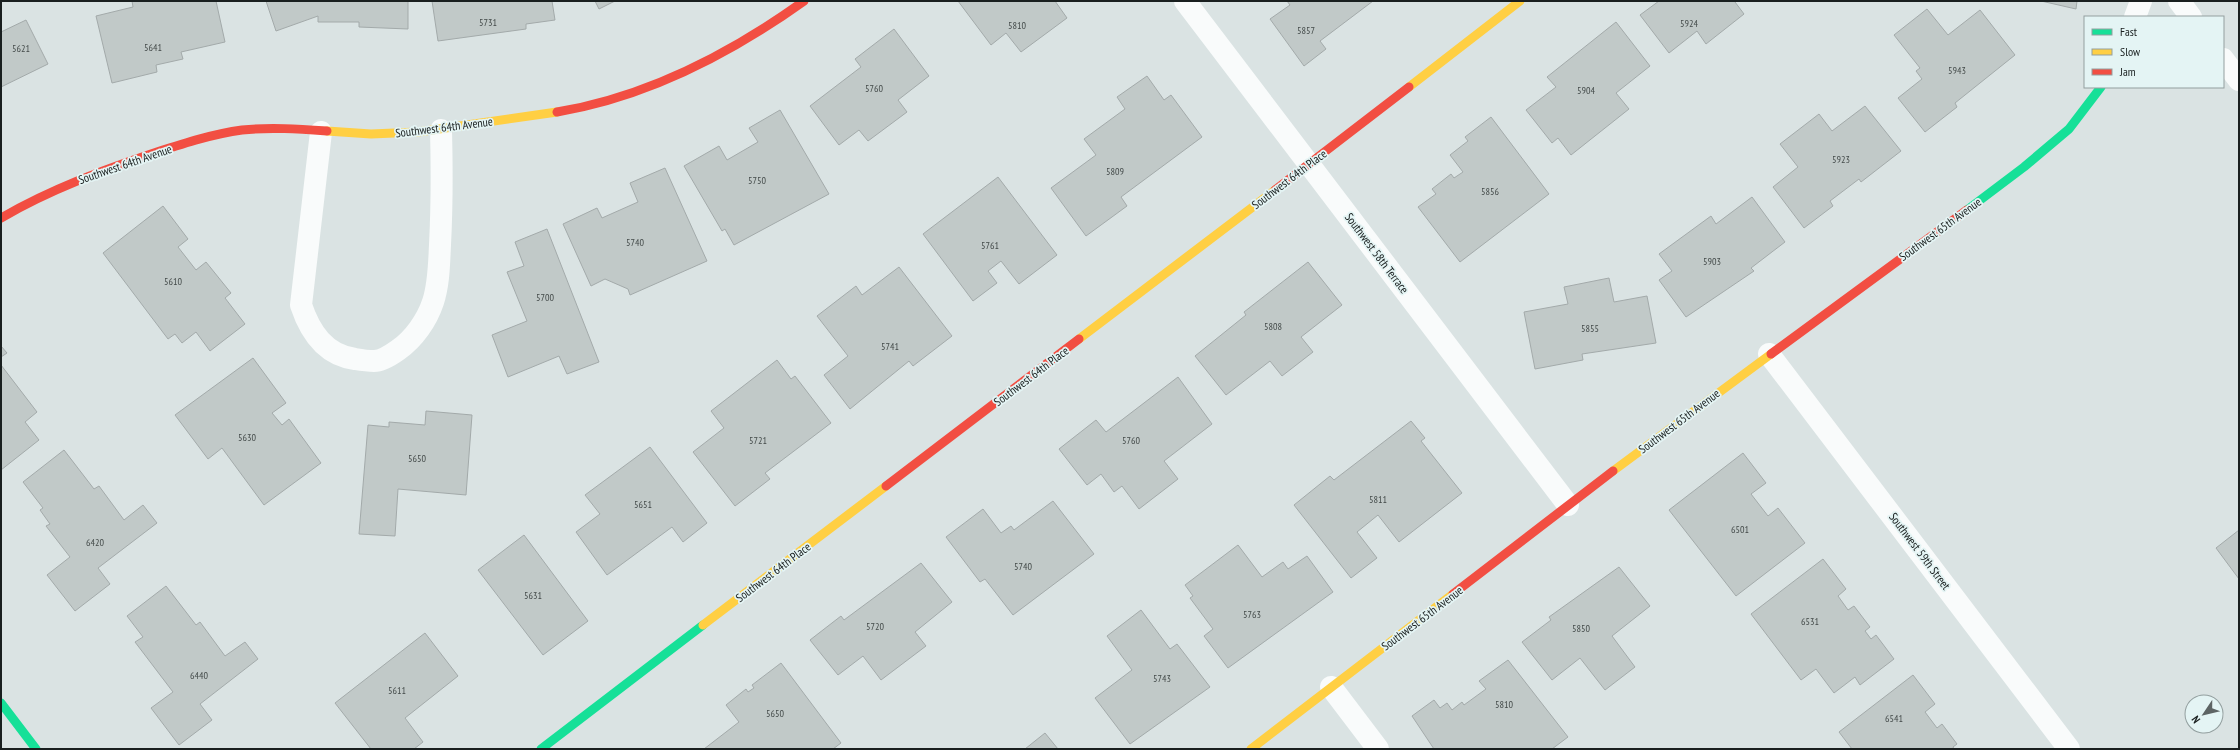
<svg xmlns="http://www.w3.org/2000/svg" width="2240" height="750" font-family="'PT Sans Narrow',sans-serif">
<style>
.building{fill:#c1c9c8;stroke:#a3aaaa}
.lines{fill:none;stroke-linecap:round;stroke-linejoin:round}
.street{stroke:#f9fbfb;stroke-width:22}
.fast{stroke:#16e098;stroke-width:9}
.slow{stroke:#ffcf43;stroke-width:9}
.jam{stroke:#f24e42;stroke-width:9}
.labels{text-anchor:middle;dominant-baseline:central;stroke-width:3.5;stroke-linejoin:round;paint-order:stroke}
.number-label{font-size:10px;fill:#434a49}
.street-label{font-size:12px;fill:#191f1f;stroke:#e4f4f4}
</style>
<rect width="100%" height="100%" fill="#dae3e3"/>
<!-- building -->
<path class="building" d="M132,1h84l9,41 -44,10 2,7 -27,6 1,7 -45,11 -16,-67 37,-9z
M266,1h142v28l-49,-2v-5h-41v-6l-42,15z
M432,1h120l3,19 -29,4v5l-88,12z
M595,1h20l-16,8z
M958,1h97l12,17 -46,34 -15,-19 -15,12z
M1287,1h86l-53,40 6,8 -22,17 -34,-47 20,-14z
M1659,1h77l-1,1 9,12 -38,30 -9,-13 -28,22 -29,-38z
M2041,1h36l-1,8z
M1927,9l21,26 32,-25 35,45 -60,48 2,4 -32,25 -27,-34 24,-19 -6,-8 4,-3 -26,-33z
M26,20l22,44 -47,23v-55z
M1616,22l34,44 -34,27 13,16 -58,46 -13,-17 -6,5 -26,-33 30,-23 -9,-10z
M894,29l35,47 -31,24 9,12 -39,29 -9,-11 -20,15 -29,-39 51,-39 -6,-8z
M1147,76l17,24 7,-5 31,42 -81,60 6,9 -41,30 -35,-48 45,-33 -12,-16 41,-30 -8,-12z
M1865,106l36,45 -40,31 -2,-3 -29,22 3,5 -29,22 -31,-41 25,-20 -18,-23 39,-30 13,17z
M780,110l49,84 -95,51 -9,-16 -3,2 -38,-65 35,-20 8,14 31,-18 -9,-14z
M1491,117l58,77 -89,68 -42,-55 18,-13 -4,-5 19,-15 3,4 9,-6 -13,-17 18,-14 -3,-4z
M665,168l42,93 -77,34 -2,-6 -23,-10 -14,7 -28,-62 34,-16 5,10 36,-16 -8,-19z
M998,177l59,78 -38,29 -18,-23 -13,10 9,12 -24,18 -50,-67z
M1752,197l33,45 -34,26 3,3 -68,46 -27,-37 13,-9 -13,-17 52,-38 5,8z
M163,206l25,33 -10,8 18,23 10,-8 25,31 -6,5 20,26 -35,27 -14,-19 -14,11 -7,-9 -7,5 -65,-86z
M547,229l52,133 -32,12 -8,-18 -51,21 -16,-42 35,-14 -20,-49 17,-6 -9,-24z
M1308,262l34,43 -41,32 12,15 -31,24 -12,-15 -44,34 -31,-39 51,-41 -2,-3z
M899,267l53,69 -39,30 -4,-5 -59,48 -26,-34 24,-19 -31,-40 39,-30 6,9z
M1609,278l5,24 33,-6 9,47 -74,11 1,6 -48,9 -11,-57 44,-8 -4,-17z
M1,346l6,7 -6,4z
M253,358l33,45 -14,10 10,12 7,-6 32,44 -57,42 -42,-57 -14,11 -33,-44z
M777,360l14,19 4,-3 36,47 -66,50 5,6 -35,27 -42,-54 31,-24 -13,-17z
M1,365l36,47 -12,10 14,18 -38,30z
M1178,377l34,47 -48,37 14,18 -39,30 -17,-23 -8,6 -13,-18 -14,11 -28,-36 37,-29 10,12z
M426,411l46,4 -6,80 -68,-6 -3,47 -36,-2 9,-109 21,2v-5l36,3z
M1411,421l14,17 -4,3 41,52 -63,49 -21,-27 -21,17 20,26 -26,20 -57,-73 36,-29 4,4z
M650,447l57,76 -24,19 -11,-15 -65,48 -31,-43 24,-18 -15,-19z
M64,450l30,39 5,-3 25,34 19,-15 14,18 -59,45 12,16 -35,27 -28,-36 23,-18 -24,-31 4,-2 -10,-14 3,-2 -20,-26z
M1743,453l23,30 -15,11 17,22 10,-8 27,35 -69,53 -67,-86z
M1053,501l41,53 -81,61 -28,-36 -5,3 -34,-45 37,-28 18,24 10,-7 3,4z
M2239,530v49l-23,-31z
M524,535l64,86 -45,34 -65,-85z
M1238,545l24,32 21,-15 5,7 19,-13 26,36 -105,76 -24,-32 9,-7 -23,-31 3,-2 -8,-11z
M1823,559l23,30 -8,7 10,14 6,-4 16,21 -5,4 6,8 5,-4 18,24 -34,26 -5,-8 -21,16 -18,-24 -15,11 -50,-66z
M921,563l31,39 -37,30 11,14 -45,34 -18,-24 -25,19 -28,-35 31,-24 3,4z
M1619,567l31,39 -38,30 23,31 -30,23 -25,-32 -28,22 -30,-38 29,-22 -2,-3z
M166,586l30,39 4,-3 25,34 20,-14 13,17 -58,45 12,16 -33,25 -28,-37 22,-16 -38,-50 8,-5 -16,-21z
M1141,610l29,39 7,-5 33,43 -80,57 -35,-46 37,-28 -25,-34z
M425,633l33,43 -53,42 18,24 -9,7h-43l-36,-46z
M1508,660l60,77 -16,12h-118l-22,-33 22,-16 6,8 7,-5 5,7 10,-8 2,3 22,-16 -7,-8z
M781,663l60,80 -8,6h-129l35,-27 -13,-17 20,-16 2,3 6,-4 -2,-3z
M1913,675l22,29 -10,8 12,16 5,-4 15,20 -4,3 1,2h-102l-13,-17z
M1045,733l13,16h-33z"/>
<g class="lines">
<!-- street -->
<path class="street" d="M1185,1l383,504
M2179,1l12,16
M2135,17l6,-16
M2223,59l16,21
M321,132l-20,173c9,27 24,50 54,54 6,1 13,2 19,2 8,0 17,-6 24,-11 16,-11 29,-30 35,-48 6,-18 6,-38 7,-57 2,-39 2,-77 1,-115
M1769,354l300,395
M1331,687l47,62"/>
<!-- fast -->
<path class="fast" d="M1967,210l57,-43 45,-38 32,-42
M1,703l35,46
M541,749l162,-124"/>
<!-- slow -->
<path class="slow" d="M1409,87l111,-86
M327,131l44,3 47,-2 139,-20
M1079,339l196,-149
M1613,471l158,-117
M703,625l183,-139
M1251,749l202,-155"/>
<!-- jam -->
<path class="jam" d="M557,112c90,-15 173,-58 247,-111
M1275,190l134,-103
M1,218c50,-29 102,-48 156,-66 28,-9 56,-18 85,-22 28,-3 57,-1 85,1
M1771,354l196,-144
M886,486l193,-147
M1453,594l160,-123"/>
</g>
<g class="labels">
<!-- number labels -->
<g class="number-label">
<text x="488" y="22">5731</text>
<text x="1689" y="23">5924</text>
<text x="1017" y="25">5810</text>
<text x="1306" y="30">5857</text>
<text x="153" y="47">5641</text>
<text x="21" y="48">5621</text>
<text x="1957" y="70">5943</text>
<text x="874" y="88">5760</text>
<text x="1586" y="90">5904</text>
<text x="1841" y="159">5923</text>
<text x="1115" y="171">5809</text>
<text x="757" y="180">5750</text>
<text x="1490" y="191">5856</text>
<text x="635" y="242">5740</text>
<text x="990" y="245">5761</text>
<text x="1712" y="261">5903</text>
<text x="173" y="281">5610</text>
<text x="545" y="297">5700</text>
<text x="1273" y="326">5808</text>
<text x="1590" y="328">5855</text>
<text x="890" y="346">5741</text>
<text x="247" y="437">5630</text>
<text x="758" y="440">5721</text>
<text x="1131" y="440">5760</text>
<text x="417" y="458">5650</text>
<text x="1378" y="499">5811</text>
<text x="643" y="504">5651</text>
<text x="1740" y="529">6501</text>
<text x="95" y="542">6420</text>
<text x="1023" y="566">5740</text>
<text x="533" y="595">5631</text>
<text x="1252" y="614">5763</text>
<text x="1810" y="621">6531</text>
<text x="875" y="626">5720</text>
<text x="1581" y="628">5850</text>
<text x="199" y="675">6440</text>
<text x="1162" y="678">5743</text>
<text x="397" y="690">5611</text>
<text x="1504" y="704">5810</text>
<text x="775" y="713">5650</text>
<text x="1894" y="718">6541</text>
</g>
<!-- street labels -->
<g class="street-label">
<text transform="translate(444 127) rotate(-7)">Southwest 64th Avenue</text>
<text transform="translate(125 164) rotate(-19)">Southwest 64th Avenue</text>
<text transform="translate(1289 179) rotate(-37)">Southwest 64th Place</text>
<text transform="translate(1940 229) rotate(-36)">Southwest 65th Avenue</text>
<text transform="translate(1377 253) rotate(53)">Southwest 58th Terrace</text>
<text transform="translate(1031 376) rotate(-37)">Southwest 64th Place</text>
<text transform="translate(1679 421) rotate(-37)">Southwest 65th Avenue</text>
<text transform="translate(1920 551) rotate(53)">Southwest 59th Street</text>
<text transform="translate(773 572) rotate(-37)">Southwest 64th Place</text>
<text transform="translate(1422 618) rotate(-37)">Southwest 65th Avenue</text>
</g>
</g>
<!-- border -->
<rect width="2240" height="750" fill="none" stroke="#191f1f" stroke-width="4"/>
<!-- legend -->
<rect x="2084" y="16" width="140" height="72" fill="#e4f4f4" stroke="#939f9f"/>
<rect x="2092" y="29" width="20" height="6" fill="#16e098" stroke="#939f9f"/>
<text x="2120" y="36" font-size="12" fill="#191f1f">Fast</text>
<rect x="2092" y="49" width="20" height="6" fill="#ffcf43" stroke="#939f9f"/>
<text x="2120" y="56" font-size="12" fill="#191f1f">Slow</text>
<rect x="2092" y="69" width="20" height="6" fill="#f24e42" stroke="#939f9f"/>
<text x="2120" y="76" font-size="12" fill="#191f1f">Jam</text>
<!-- north arrow -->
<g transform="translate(2204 714) rotate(235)"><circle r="19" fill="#e4f4f4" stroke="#939f9f"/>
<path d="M0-3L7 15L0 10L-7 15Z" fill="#5d6464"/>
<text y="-6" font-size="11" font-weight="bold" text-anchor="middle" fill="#191f1f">N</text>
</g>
</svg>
